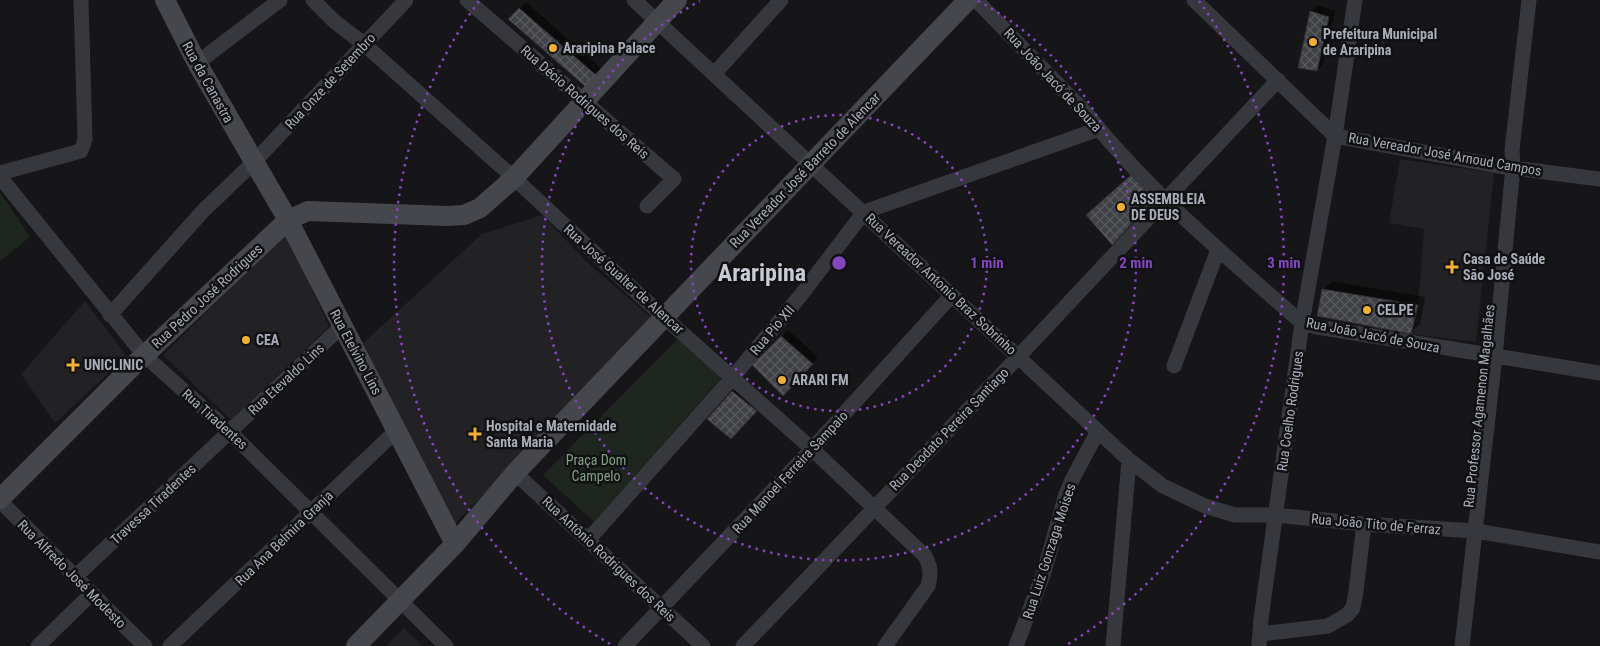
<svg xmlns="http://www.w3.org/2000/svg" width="1600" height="646" font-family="'Roboto Condensed',sans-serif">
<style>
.built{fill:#222225}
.green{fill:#1e261f}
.shadow{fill:#0007}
.building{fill:url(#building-cross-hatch);stroke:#303034}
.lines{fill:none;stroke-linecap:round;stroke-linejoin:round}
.street{stroke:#37383d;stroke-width:15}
.secondary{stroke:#45474d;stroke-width:20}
.ring{fill:none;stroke:#8446be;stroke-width:2.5;stroke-dasharray:2.5 5}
.poi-dot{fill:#f2b134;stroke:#111113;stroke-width:2}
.labels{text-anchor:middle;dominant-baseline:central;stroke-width:5;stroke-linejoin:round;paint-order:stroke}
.poi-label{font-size:14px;font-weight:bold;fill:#a8adb8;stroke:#111113;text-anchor:start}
.street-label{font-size:14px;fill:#a8adb8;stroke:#111113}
.park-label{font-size:14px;fill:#7fa381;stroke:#111113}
.town-label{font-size:24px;font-weight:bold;fill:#c9ccd4;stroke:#111113}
.centre{fill:#8446be;stroke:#111113;stroke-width:2.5}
.ring-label{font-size:15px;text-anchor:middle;font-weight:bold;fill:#8446be;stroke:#111113;stroke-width:5;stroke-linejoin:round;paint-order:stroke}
</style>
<defs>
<pattern id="building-cross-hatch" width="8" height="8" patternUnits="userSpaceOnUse" patternTransform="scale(1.25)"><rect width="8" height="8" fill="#404145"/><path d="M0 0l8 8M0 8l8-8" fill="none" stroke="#595a5e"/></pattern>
</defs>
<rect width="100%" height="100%" fill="#161618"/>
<!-- built -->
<path class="built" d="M1400,159l94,14 -18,169 -65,-8 7,-29 6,-76 -35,-6z
M542,215l49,51 62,53 -199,206 -91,-182 119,-109z
M286,233l43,93 -98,94 -68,-65z
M85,301l42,55 -72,67 -34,-49z
M404,628l19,18h-37z"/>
<!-- green -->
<path class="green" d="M0,192l30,45 -30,24z
M679,338l43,39 -128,145 -51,-47z"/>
<!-- shadow -->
<path class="shadow" d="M526,2l76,67 -9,11 -83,-61z
M1317,5l18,6 -12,53 -6,6 -6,-58z
M1332,281l93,16 -5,27 -9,8 -88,-42z
M788,330l30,27 -28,31 -36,-23z
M745,379l23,19 -25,27 -34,-6z"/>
<!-- building -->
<path class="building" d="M519,8l78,68 -10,12 -79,-69z
M1310,11l19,6 -12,54 -19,-3z
M1131,175l23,24 -42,46 -26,-30z
M1322,289l96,16 -7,29 -94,-18z
M781,336l32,28 -30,32 -31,-31z
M732,391l25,20 -26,28 -24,-20z"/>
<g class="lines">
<!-- street -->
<path class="street" d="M313,0l21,21 31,24 149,133 130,121 168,150 113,107c6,11 6,19 3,30l-43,60
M467,0l207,179 -27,27
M634,0l495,460 34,26 42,20 30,9h41l88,9 112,7 124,21
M976,0l110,113c63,79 141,144 216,210l15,4 283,46
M1194,0l141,136 170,31 95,12
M197,63l83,-63
M714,74l67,-74
M0,173l81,-22 4,-12 -4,-139
M0,177l144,178 86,77 216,214
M110,315l93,-104 51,-49 152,-162
M1174,366l44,-116
M515,473l188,173
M0,501c49,48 96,98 145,145
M588,540l145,-163 68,-82 63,-83 235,-83
M75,577l267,-251
M1260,634l68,-8 19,-11 6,-7 3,-17 8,-67
M38,646l53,-52
M170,646l227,-216
M625,646l187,-197 140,-154
M743,646l276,-290 259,-276
M1016,646l28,-74 22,-78 7,-16 25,-47
M1113,646l16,-186
M1259,646l2,-27 41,-296 33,-187 20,-136
M1462,646l33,-290 18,-189 -1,-17 17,-150"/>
<!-- secondary -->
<path class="secondary" d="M165,0l32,63 91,157 167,324
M0,499l133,-133 155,-146 20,-9 139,5 17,-1 16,-7 34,-30 163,-178
M356,646l99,-102 60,-71 453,-473"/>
</g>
<!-- distance rings -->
<g class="ring">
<circle cx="839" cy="263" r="148"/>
<path d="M978 1A297 297 0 1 1 700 1"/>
<path d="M610 644A445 445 0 0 1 479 1M1199 1A445 445 0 0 1 1068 644"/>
</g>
<!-- markers -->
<g class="poi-dot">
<circle cx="1313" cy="42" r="5"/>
<circle cx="553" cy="48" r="5"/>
<circle cx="1121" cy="207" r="5"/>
<path d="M1449.5 259.5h5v5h5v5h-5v5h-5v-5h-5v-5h5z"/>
<circle cx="1367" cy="310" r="5"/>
<circle cx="246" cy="340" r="5"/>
<path d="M70.5 357.5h5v5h5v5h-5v5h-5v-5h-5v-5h5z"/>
<circle cx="782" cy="380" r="5"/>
<path d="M472.5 426.5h5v5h5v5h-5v5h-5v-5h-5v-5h5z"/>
</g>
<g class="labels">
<!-- poi labels -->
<g class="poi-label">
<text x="1323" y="34">Prefeitura Municipal<tspan x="1323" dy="16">de Araripina</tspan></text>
<text x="563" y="48">Araripina Palace</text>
<text x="1131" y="199">ASSEMBLEIA<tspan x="1131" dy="16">DE DEUS</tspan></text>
<text x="1463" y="259">Casa de Saúde<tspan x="1463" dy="16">São José</tspan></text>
<text x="1377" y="310">CELPE</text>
<text x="256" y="340">CEA</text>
<text x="84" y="365">UNICLINIC</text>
<text x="792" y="380">ARARI FM</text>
<text x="486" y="426">Hospital e Maternidade<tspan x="486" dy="16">Santa Maria</tspan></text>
</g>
<!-- street labels -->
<g class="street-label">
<text transform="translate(1053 80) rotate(47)">Rua João Jacó de Souza</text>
<text transform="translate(330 81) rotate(-47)">Rua Onze de Setembro</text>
<text transform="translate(208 82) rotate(61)">Rua da Canastra</text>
<text transform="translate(585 102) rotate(41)">Rua Décio Rodrigues dos Reis</text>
<text transform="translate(1445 154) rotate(10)">Rua Vereador José Arnoud Campos</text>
<text transform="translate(805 170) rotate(-46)">Rua Vereador José Barreto de Alencar</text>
<text transform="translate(624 279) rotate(42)">Rua José Gualter de Alencar</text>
<text transform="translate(941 284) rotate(43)">Rua Vereador Antonio Braz Sobrinho</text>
<text transform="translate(207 296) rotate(-43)">Rua Pedro José Rodrigues</text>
<text transform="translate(772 330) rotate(-50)">Rua Pio XII</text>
<text transform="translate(1373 335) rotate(11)">Rua João Jacó de Souza</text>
<text transform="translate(356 352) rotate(62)">Rua Etelvino Lins</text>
<text transform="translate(286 379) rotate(-43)">Rua Etevaldo Lins</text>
<text transform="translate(1479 406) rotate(-84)">Rua Professor Agamenon Magalhães</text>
<text transform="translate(1290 411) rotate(-82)">Rua Coelho Rodrigues</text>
<text transform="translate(215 419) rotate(42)">Rua Tiradentes</text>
<text transform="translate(949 429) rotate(-46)">Rua Deodato Pereira Santiago</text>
<text transform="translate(790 472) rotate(-47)">Rua Manoel Ferreira Sampaio</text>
<text transform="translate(153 504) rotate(-43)">Travessa Tiradentes</text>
<text transform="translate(1376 524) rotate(5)">Rua João Tito de Ferraz</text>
<text transform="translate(284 538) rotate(-44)">Rua Ana Belmira Granja</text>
<text transform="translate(1049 551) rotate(-72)">Rua Luiz Gonzaga Moises</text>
<text transform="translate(609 559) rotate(43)">Rua Antônio Rodrigues dos Reis</text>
<text transform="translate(72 574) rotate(45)">Rua Alfredo José Modesto</text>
</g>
<!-- park labels -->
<g class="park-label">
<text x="596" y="460">Praça Dom<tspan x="596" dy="16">Campelo</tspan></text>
</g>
<!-- town labels -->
<g class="town-label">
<text x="762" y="273">Araripina</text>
</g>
</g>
<circle cx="839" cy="263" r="8" class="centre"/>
<g class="ring-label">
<text x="987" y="268">1 min</text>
<text x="1136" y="268">2 min</text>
<text x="1284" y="268">3 min</text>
</g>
</svg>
